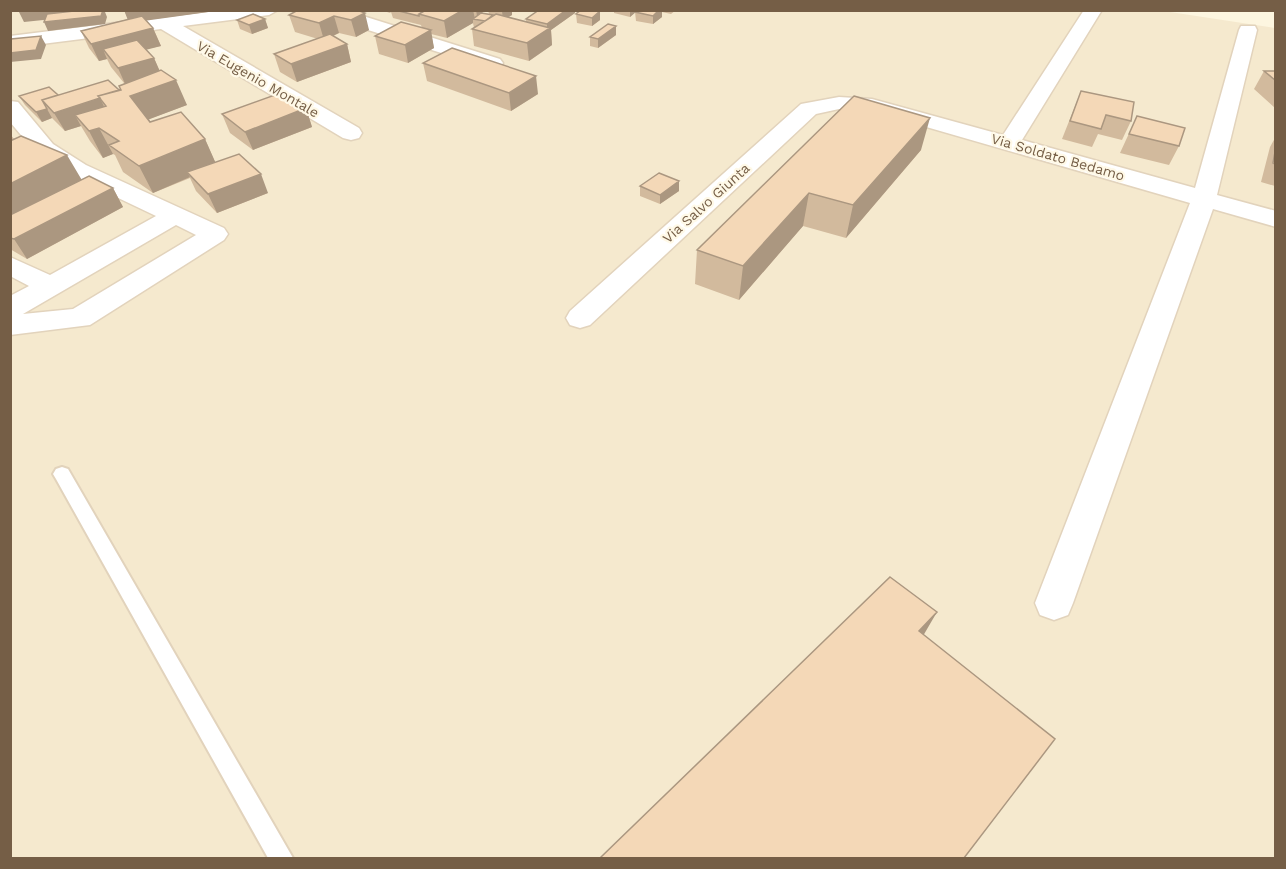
<svg xmlns="http://www.w3.org/2000/svg" width="1286" height="869" font-family="'Work Sans',sans-serif">
<style>
.residential{fill:#f5e9ce}
.lines{fill:none;stroke-linecap:round;stroke-linejoin:round}
.service-casing{stroke:#e2d3bc;stroke-width:4}
.minor-casing{stroke:#e2d3bc;stroke-width:3}
.service{fill:#fff;fill-rule:evenodd}
.minor{fill:#fff;fill-rule:evenodd}
.wall{fill:#d2ba9d}
.shaded-wall{fill:#ab9780}
.building{fill:#f4d8b7;stroke:#ab9780;stroke-width:1.5}
.labels{text-anchor:middle;dominant-baseline:central;stroke-width:4.5;stroke-linejoin:round;paint-order:stroke}
.far-street-label{font-size:14px;fill:#755e46;stroke:#fff9e7}
</style>
<rect width="100%" height="100%" fill="#fdf6e0"/>
<!-- residential -->
<path class="residential" d="M1157,10l118,18v830h-1264l-1,-847z"/>
<g class="lines">
<!-- service casing -->
<g class="service-casing">
<path id="service" d="M62,467l6,2 225,389h-25l-212,-379 -3,-5 3,-5z"/>
</g>
<!-- minor casing -->
<g class="minor-casing">
<path id="minor" d="M220,10h58l-9,5 -86,11 176,102 3,5 -3,5 -8,2 -8,-2 -182,-109 -151,19v-12z
M314,10h30l156,49 3,4 -3,4h-14l-169,-53z
M1084,10h18l-80,130 173,48 44,-158 2,-4h14l2,4 -40,165 59,16v16l-63,-18 -140,394 -5,12 -14,5 -14,-5 -5,-12 155,-400 -319,-92 -32,-2 -23,5 -226,211 -10,3 -10,-3 -4,-7 4,-7 231,-207 38,-7 33,2 131,36z
M10,101l8,1 35,42 33,21 138,63 4,6 -4,6 -134,85 -80,10v-39l19,-10 -19,-10v-19l40,18 106,-59 -86,-41 -33,-21 -27,-32zM176,225l20,10 -123,74 -50,5z"/>
</g>
<!-- service -->
<use href="#service" class="service"/>
<!-- minor -->
<use href="#minor" class="minor"/>
</g>
<!-- wall -->
<path class="wall" d="M124,10h99l-77,10 7,8 8,18 -15,3 8,9 5,12 28,35 -38,14 1,3 55,17 10,23 53,31 -51,20 -21,-22 -6,-13 -37,15 -30,-21 -8,-17 -2,-1 -10,4 -13,-17 -9,-15 -16,5 -13,-13 -10,4 -17,-17 -6,-9 39,-1 63,-5 3,-7 -13,-16 -4,-8 -8,2 -10,-13 -8,-17 47,-12z
M357,10l12,20 -13,7 -17,-4 -6,3 14,8 4,18 -54,20 -17,-10 -6,-18 44,-15 -23,-7 -6,-17z
M381,10h105l-4,3 7,1 -1,-4h24v5l-4,2 18,5v-3l49,-6 -24,17 1,15 -23,16 -55,-15 -2,-17 2,-1 -1,-5 -26,15 -16,-4 3,14 -26,15 -29,-9 -4,-18 47,-8 -1,-3 -28,-7 -2,-6 -1,1z
M614,10h62l-5,4 -9,-2v5l-9,7 -17,-3 -1,-9 -5,5 -16,-4z
M576,14l24,6 -8,6 -15,-3z
M265,19l3,9 -16,6 -12,-5 -3,-9z
M616,26v9l-18,13 -8,-2v-9z
M423,63l115,31 -27,17 -84,-30z
M1264,71h11v37l-21,-19z
M1081,91l50,30 -9,19 -24,-6 -6,13 -30,-8z
M854,96l67,54 -75,88 -43,-12 -64,74 -44,-16 2,-34z
M306,108l6,19 -59,23 -23,-17 -8,-19z
M1137,116l42,30 -10,19 -49,-12z
M10,134l4,5 67,41 32,8 10,19 -96,52 -17,-10z
M1275,138v48l-14,-4 9,-35z
M640,186l39,5 -19,13 -20,-8z"/>
<!-- shaded-wall -->
<path class="shaded-wall" d="M18,10h87v2l2,5 -2,7 -57,7 -4,-9 57,-8 -77,8z
M124,10h99l-94,13z
M463,10h10l2,9h-2v4l-26,15 -3,-17z
M476,10h10l-9,6z
M503,10h9v5l-9,5 -1,-9z
M566,10h9v3l-24,17 1,15 -23,16 -2,-18 20,-13v-6z
M630,10h6v2l-6,5z
M659,10h3v7l-9,7v-8z
M600,11v9l-8,6v-8z
M365,13l4,17 -13,7 -5,-17z
M334,16l5,17 -15,7 -5,-17z
M265,19l3,9 -16,6 -3,-9z
M616,26v9l-18,13v-9z
M153,28l8,18 -51,13 -7,-10 4,10 -8,2 -8,-17z
M431,30l3,18 -26,15 -3,-18z
M41,36l5,9 -5,14 -31,3v-9z
M347,44l4,18 -54,20 -6,-18z
M154,58l8,18 -36,10 -8,-18z
M536,76l2,18 -27,17 -2,-18z
M176,80l11,25 -45,17 -12,-26z
M100,98l9,19 -34,-2 6,11 -16,5 -11,-18z
M306,108l6,19 -59,23 -8,-18z
M47,109l5,9 -10,4 -6,-10z
M930,118l-9,32 -75,88 7,-33z
M99,128l14,26 -10,4 -14,-27z
M205,139l12,27 -30,6 3,5 -37,16 -14,-27z
M67,155l16,27 -73,38v-36z
M261,174l7,19 -51,20 -9,-19z
M679,181v10l-19,13v-9z
M113,188l10,19 -96,52 -13,-20z
M809,193l-6,33 -64,74 4,-34z
M937,612l-14,24 -4,-5z"/>
<!-- building -->
<path class="building" d="M83,10h20l-2,6 -57,6 3,-8z
M298,10h59l8,3 -14,7 -17,-4 -15,7 -30,-8z
M395,10h31l-7,4v2z
M426,10h37l-19,11 -25,-7z
M539,10h27l-19,14 -21,-5z
M581,10h16l3,1 -8,7 -16,-4z
M637,10h22l-6,6 -18,-4z
M481,13l12,2 -8,6 -12,-2z
M253,14l12,5 -16,6 -12,-5z
M496,14l54,14 -23,15 -55,-14z
M142,16l11,12 -62,16 -10,-13z
M401,22l30,8 -26,15 -30,-9z
M608,24l8,2 -18,13 -8,-2z
M330,34l17,10 -56,20 -17,-10z
M41,36l-5,14 -26,3 1,-14z
M137,40l17,18 -36,10 -15,-19z
M452,48l84,28 -27,17 -86,-30z
M161,70l15,10 -46,16 20,26 31,-10 24,27 -66,27 -30,-21 10,-4 -20,-13 -10,3 -14,-16 31,-9 -8,-10 23,-6 -2,-4z
M1264,71h11v9z
M108,80l11,10 -21,6 2,2 -46,15 -12,-13z
M49,87l9,8 -16,5 5,9 -11,3 -17,-16z
M1081,91l53,11 -3,19 -25,-6 -5,14 -31,-8z
M283,92l23,16 -61,24 -23,-18z
M854,96l76,22 -77,87 -44,-12 -66,73 -46,-16z
M1137,116l48,12 -6,18 -50,-12z
M21,136l46,19 -57,29v-43z
M1275,152v12l-2,-1z
M239,154l22,20 -53,20 -21,-22z
M659,173l20,8 -19,14 -20,-9z
M89,176l24,12 -99,51 -4,-1v-23z
M890,577l47,35 -18,19 136,108 -91,119h-364z"/>
<g class="labels">
<!-- far-street labels -->
<g class="far-street-label">
<text transform="translate(258 79) rotate(30)">Via Eugenio Montale</text>
<text transform="translate(1058 157) rotate(16)">Via Soldato Bedamo</text>
<text transform="translate(706 203) rotate(-42)">Via Salvo Giunta</text>
</g>
</g>
<!-- border -->
<rect width="1286" height="869" fill="none" stroke="#755e46" stroke-width="24"/>
</svg>
